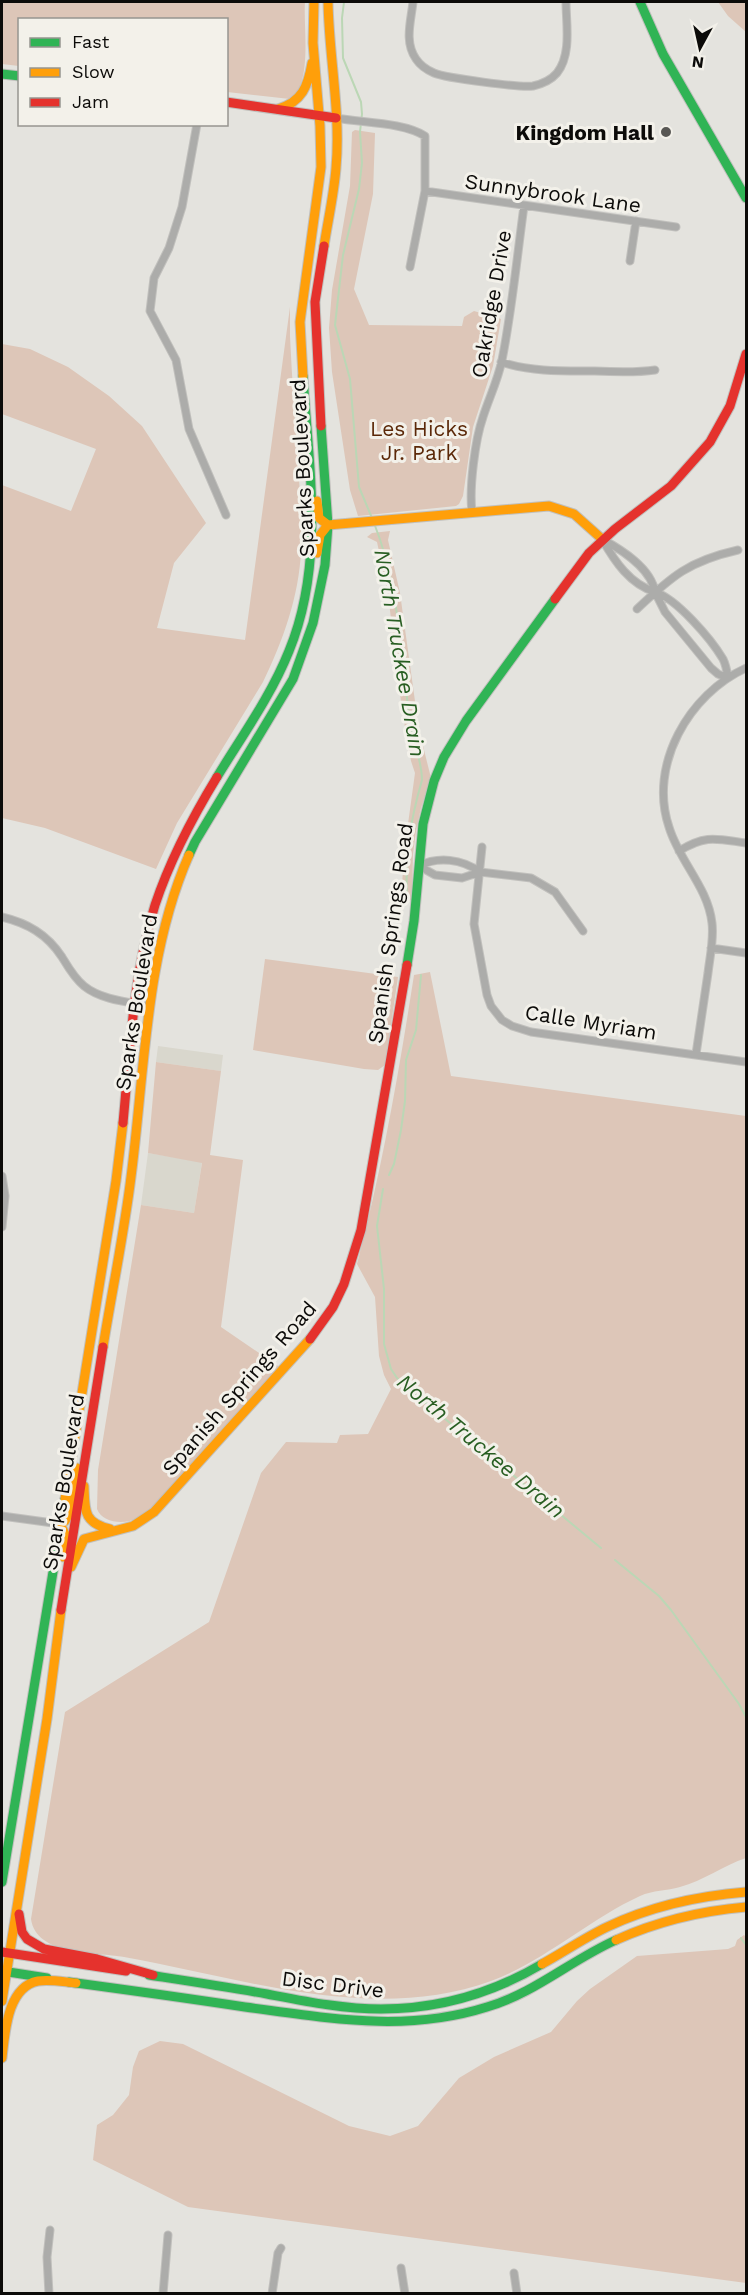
<svg xmlns="http://www.w3.org/2000/svg" width="748" height="2295" font-family="'Work Sans',sans-serif">
<style>
.built{fill:#d9d7cd}
.green{fill:#ddc6b8}
.lines{fill:none;stroke-linecap:round;stroke-linejoin:round}
.stream{stroke:#bbd7b5;stroke-width:2}
.street-casing{stroke:#c1c0bd;stroke-width:9}
.fast-casing{stroke:#c1c0bd;stroke-width:11}
.slow-casing{stroke:#c1c0bd;stroke-width:11}
.jam-casing{stroke:#c1c0bd;stroke-width:11}
.street{stroke:#acacaa;stroke-width:7}
.fast{stroke:#30b455;stroke-width:9}
.slow{stroke:#ff9f0a;stroke-width:9}
.jam{stroke:#e5322d;stroke-width:9}
.poi-dot{fill:#585754;stroke:#f3f1ea;stroke-width:2}
.labels{text-anchor:middle;dominant-baseline:central;stroke-width:6;stroke-linejoin:round;paint-order:stroke}
.poi-label{font-size:21px;font-weight:bold;fill:#0c0b09;stroke:#f3f1ea;text-anchor:end}
.street-label{font-size:21px;fill:#0c0b09;stroke:#f3f1ea}
.park-label{font-size:21px;fill:#5b2808;stroke:#f3f1ea}
.water-label{font-size:22px;font-style:italic;fill:#285e22;stroke:#f3f1ea}
</style>
<rect width="100%" height="100%" fill="#e4e3de"/>
<!-- built -->
<path class="built" d="M158,1046l65,9 -2,16 -65,-9z
M148,1153l54,9 -8,51 -53,-8z"/>
<!-- green -->
<path class="green" d="M2,2h303c-2,24 8,82 -15,97l-63,-7 -1,-72h-206l-1,46 -17,-2z
M718,2h28v30l-18,-16z
M355,130l20,3 -2,61 -19,95 15,36 93,1 2,-9 10,-6 27,8 -8,47 -20,61 -10,69 -4,8 -3,2 -98,10 -8,-26 -18,-118 -3,-44 3,-38 18,-104 2,-54z
M290,307v29c2,43 5,86 8,128 2,29 4,58 3,87 -2,45 -18,90 -38,131l-86,141 -21,46 -111,-41 -43,-10v-333l69,26 25,-62 -94,-35v-70l28,5 38,18 41,29 33,30 64,97 -32,40 -17,65 88,12z
M390,531l-2,9 12,53 19,137 12,48 -10,30 -5,23 -3,23 -1,46 -11,2 3,-49 11,-80 -4,-12 -9,-51 -14,-116 -11,-52 -10,-5 5,-4z
M265,959l133,18 -13,88 -7,5 -14,-1 -111,-19z
M430,972l21,104 295,40v742c-22,7 -43,23 -66,29 -13,4 -27,3 -40,9 -52,24 -95,65 -149,85 -119,43 -248,-3 -367,-24 -28,-5 -88,-1 -93,-38l34,-207 144,-90 52,-149 25,-31 51,1 3,-8 28,-1 23,-45 -7,-14 -5,-19 -4,-59 -18,-33c25,-95 42,-192 57,-289z
M156,1062l65,9 -11,84 33,5 -22,167 60,41c-30,32 -59,64 -88,96 -16,18 -34,42 -56,54 -12,7 -35,5 -40,-9l1,-39 43,-265 53,8 8,-50 -54,-10z
M744,1935l2,2v346l-558,-76 -95,-47 4,-35 16,-10 16,-20 4,-28 6,-16 21,-10 23,3 166,82 41,10 28,-10 41,-48 35,-21 57,-25 26,-31 13,-12 47,-33 91,-7 7,-3 2,-6z"/>
<g class="lines">
<!-- stream -->
<path class="stream" d="M344,2l-2,16 1,40 18,44 1,12 -2,18 2,31 -3,26 -16,66 -8,70 15,54 9,108 13,31
M374,523c25,62 27,133 36,199 3,19 12,39 12,58 -12,42 -17,74 -15,118
M389,1175l5,-11 7,-34 4,-29 1,-41 10,-30 5,-55
M383,1189l-6,37 7,63v55l7,25 6,9 12,11 192,159
M615,1560l44,36 12,14 68,94 7,13
M741,1938l5,7"/>
<!-- street casing -->
<g class="street-casing">
<path id="street" d="M413,2c-2,19 -9,40 3,57 4,6 11,11 18,14 12,5 87,15 99,13 9,-2 18,-6 24,-13 15,-19 9,-50 9,-71
M336,118c26,5 67,4 89,18v55l-15,76
M197,124l-15,83 -13,41 -15,30 -4,33 26,49 13,69 37,86
M425,191l251,36
M630,261l6,-40
M501,362c31,10 62,9 93,9 21,1 41,2 61,-1
M472,512c-3,-24 3,-72 11,-95 6,-19 15,-37 19,-57 10,-50 15,-103 22,-154
M602,539c20,11 49,29 53,53 22,7 56,47 68,67 3,6 4,12 5,19l-10,-4 -7,-6 -46,-56 -10,-20c-25,-8 -40,-30 -53,-53
M637,609c35,-33 52,-48 101,-59
M482,847l-8,77 13,71 4,11 11,14 10,6 19,6 215,30
M679,851c27,-17 38,-12 67,-8
M480,872c-18,-13 -42,-16 -61,-6l16,9 27,3 18,-6 51,6 24,14 28,39
M2,917c25,6 45,17 60,40 6,10 12,21 22,29 17,14 45,16 66,20
M711,948l35,5
M696,1054c4,-27 8,-54 12,-81 2,-17 6,-34 4,-50 -4,-36 -33,-62 -43,-96 -21,-62 20,-133 77,-159
M2,1176l3,20 -3,31
M2,1516l58,8
M401,2268l4,26
M514,2273l3,21
M49,2294l-2,-37 3,-27
M163,2294l5,-59
M272,2294l6,-41 3,-5"/>
</g>
<!-- fast casing -->
<g class="fast-casing">
<path id="fast" d="M640,2l23,52 83,144
M2,74l18,2
M217,777c25,-41 54,-81 72,-126 36,-87 20,-183 14,-275
M189,855l6,-13 98,-163 20,-56 12,-58 3,-40 -7,-99
M407,965l7,-44 9,-97 11,-43 10,-24 22,-36 89,-122
M2,1882l63,-383
M2,1971l45,7
M149,1975c39,6 79,12 118,19 37,7 76,15 114,15 57,0 112,-16 161,-45
M69,1982c59,8 117,16 176,25 83,11 160,26 242,0 48,-14 84,-47 129,-67"/>
</g>
<!-- slow casing -->
<g class="slow-casing">
<path id="slow" d="M278,109c24,-7 30,-23 34,-46
M324,246c4,-26 10,-52 12,-78 5,-55 -7,-111 -8,-166
M303,376l-3,-54 21,-155 -1,-41 -7,-83 1,-41
M317,501l2,17 9,7 -8,10 -3,18
M328,525l221,-19 25,8 28,25
M103,1347c9,-56 21,-113 28,-170 14,-107 14,-222 58,-322
M84,1486c1,24 -1,37 26,43
M65,1499l51,-318 7,-58
M63,1557l2,-23 -5,-10 5,-3 3,-6 9,-47
M71,1567l13,-28 49,-13 21,-14 156,-173
M616,1940c42,-19 84,-29 130,-33
M542,1964c22,-12 42,-26 65,-37 44,-21 90,-31 139,-35
M2,2001l45,-282 14,-109
M2,2058c3,-25 5,-71 36,-77 12,-2 26,1 38,2"/>
</g>
<!-- jam casing -->
<g class="jam-casing">
<path id="jam" d="M226,102l110,16
M321,426l-6,-124 9,-56
M555,599l34,-46 26,-24 56,-43 39,-44 20,-36 16,-52
M123,1123c7,-73 10,-148 32,-218 15,-45 37,-87 62,-128
M310,1339l23,-32 11,-23 17,-54 46,-265
M61,1610l42,-263
M19,1914l3,18 5,7 17,10 53,10 56,16
M2,1952l124,19"/>
</g>
<!-- street -->
<use href="#street" class="street"/>
<!-- fast -->
<use href="#fast" class="fast"/>
<!-- slow -->
<use href="#slow" class="slow"/>
<!-- jam -->
<use href="#jam" class="jam"/>
</g>
<!-- markers -->
<circle class="poi-dot" cx="666" cy="132" r="6"/>
<g class="labels">
<!-- poi labels -->
<g class="poi-label">
<text x="654" y="132">Kingdom Hall</text>
</g>
<!-- street labels -->
<g class="street-label">
<text transform="translate(553 193) rotate(8)">Sunnybrook Lane</text>
<text transform="translate(491 304) rotate(-80)">Oakridge Drive</text>
<text transform="translate(302 468) rotate(-93)">Sparks Boulevard</text>
<text transform="translate(390 933) rotate(-82)">Spanish Springs Road</text>
<text transform="translate(136 1002) rotate(-81)">Sparks Boulevard</text>
<text transform="translate(591 1022) rotate(9)">Calle Myriam</text>
<text transform="translate(239 1388) rotate(-49)">Spanish Springs Road</text>
<text transform="translate(63 1482) rotate(-81)">Sparks Boulevard</text>
<text transform="translate(333 1984) rotate(7)">Disc Drive</text>
</g>
<!-- park labels -->
<g class="park-label">
<text x="419" y="428">Les Hicks<tspan x="419" dy="24">Jr. Park</tspan></text>
</g>
<!-- water labels -->
<g class="water-label">
<text transform="translate(400 653) rotate(80)">North Truckee Drain</text>
<text transform="translate(481 1446) rotate(40)">North Truckee Drain</text>
</g>
</g>
<!-- border -->
<rect width="748" height="2295" fill="none" stroke="#0c0b09" stroke-width="6"/>
<!-- legend -->
<rect x="18" y="18" width="210" height="108" fill="#f3f1ea" stroke="#979590" stroke-width="1.5"/>
<rect x="30" y="38" width="30" height="9" fill="#30b455" stroke="#979590" stroke-width="1.5"/>
<text x="72" y="48" font-size="18" fill="#0c0b09">Fast</text>
<rect x="30" y="68" width="30" height="9" fill="#ff9f0a" stroke="#979590" stroke-width="1.5"/>
<text x="72" y="78" font-size="18" fill="#0c0b09">Slow</text>
<rect x="30" y="98" width="30" height="9" fill="#e5322d" stroke="#979590" stroke-width="1.5"/>
<text x="72" y="108" font-size="18" fill="#0c0b09">Jam</text>
<!-- north arrow -->
<g transform="translate(700 48) rotate(188)" stroke="#f3f1ea" stroke-width="4.5" paint-order="stroke">
<path d="M0-4.5L10 22L0 15L-10 22Z" fill="#0c0b09"/>
<text y="-9" font-size="16" font-weight="bold" text-anchor="middle" fill="#0c0b09">N</text>
</g>
</svg>
